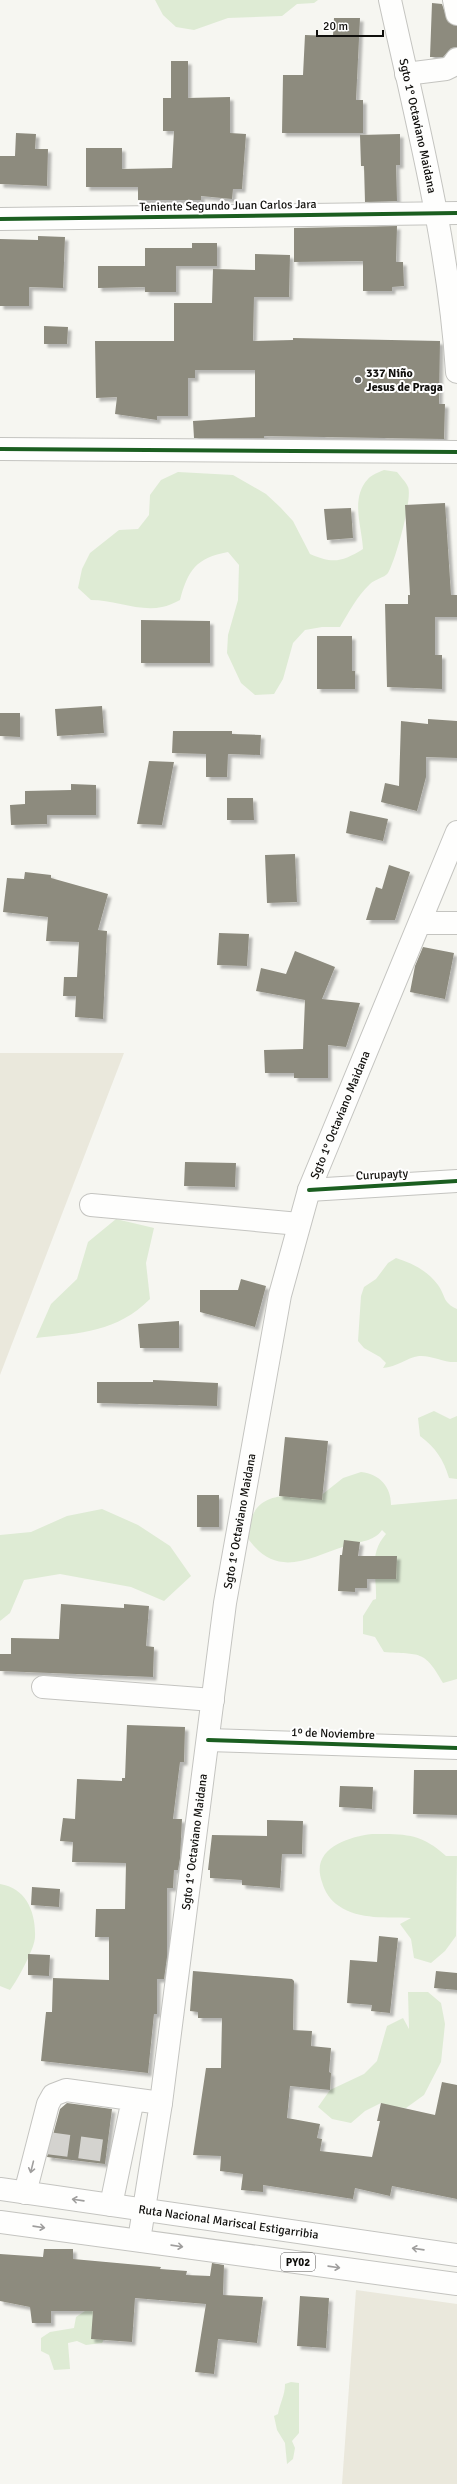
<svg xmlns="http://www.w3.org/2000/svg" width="457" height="2484" font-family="Signika,sans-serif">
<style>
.built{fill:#eae8dc}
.green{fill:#deebd4}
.building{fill:#8d8b7e;filter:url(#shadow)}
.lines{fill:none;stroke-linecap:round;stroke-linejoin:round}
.minor-tunnel{stroke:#d4d3cf;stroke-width:22;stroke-dasharray:22 11;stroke-linecap:butt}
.minor-casing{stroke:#c4c4c0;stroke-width:24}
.major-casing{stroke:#c4c4c0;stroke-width:24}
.highway-casing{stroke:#c4c4c0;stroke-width:24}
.minor{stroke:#fefefd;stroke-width:22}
.major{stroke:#fefefd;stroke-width:22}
.highway{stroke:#fefefd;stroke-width:22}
.cycleway-casing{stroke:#fff;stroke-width:6}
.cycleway{stroke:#1b5e20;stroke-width:4}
.oneway{stroke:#9f9e9d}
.poi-dot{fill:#60605c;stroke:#fff;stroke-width:1.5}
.labels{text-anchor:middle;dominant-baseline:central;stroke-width:4;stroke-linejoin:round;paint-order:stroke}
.shield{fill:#fff;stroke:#585755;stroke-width:1}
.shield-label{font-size:11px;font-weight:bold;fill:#100f0c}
.street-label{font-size:12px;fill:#100f0c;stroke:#fff}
.poi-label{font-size:12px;font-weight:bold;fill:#100f0c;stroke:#fff;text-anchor:start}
</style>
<defs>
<filter id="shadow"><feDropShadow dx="3.5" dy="3.5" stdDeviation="1" flood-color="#0004"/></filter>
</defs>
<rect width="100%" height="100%" fill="#f6f6f1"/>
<!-- built -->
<path class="built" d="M0,1053h124l-124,322z
M356,2290l101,14v180h-115z"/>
<!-- green -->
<path class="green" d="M155,0h163l-4,3 -17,1 -15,12 -54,2 -34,12 -18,-3 -13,-12z
M384,470l13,2c3,4 9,10 11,15 5,11 -13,75 -20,86 -4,5 -13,6 -18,11 -13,12 -21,28 -30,43h-18l-17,3 -12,13 -10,36 -9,15 -19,1 -14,-12 -14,-30 1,-18 10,-35 1,-35 -11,-13c-32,6 -40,18 -48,48 -6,3 -12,6 -18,7 -22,5 -48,-7 -71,-7l-13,-12 4,-19 8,-16 29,-23 19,-1 11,-14 1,-20 11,-15 17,-8 55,3 33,19 14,13 13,14 17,33c23,10 32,8 53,-5 -1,-22 -13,-51 5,-70 3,-4 11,-7 16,-9z
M116,1219l38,9 -8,35 4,36c-33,33 -69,34 -114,39l15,-34 26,-25 11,-37z
M396,1258c16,5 32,13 42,27 8,11 4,17 19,24v53c-13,1 -25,-7 -38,-6 -13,2 -22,11 -36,12l3,-5 -6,-6 -16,-9 -6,-7 3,-45 3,-9 12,-8 12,-16z
M434,1411l16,8 7,-3v63l-8,-1c-6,-19 -13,-30 -29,-42l-2,-18z
M361,1472c19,2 30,15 30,33l66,-6v180l-14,4c-19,-34 -23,-28 -59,-31l-9,-15 -12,-3v-18l10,-16 3,-1c1,-24 -8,-45 10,-65l-4,-4c-8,12 -23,11 -36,16 -38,12 -70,34 -99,-9 5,-47 35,-42 72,-40l24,-19z
M102,1509l36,16 32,21 21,30 -27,25 -33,-14 -71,-13 -36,6 -14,33 -10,8v-86l31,-3 36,-16z
M372,1834c33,0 49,-1 74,22h11l-1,80 -11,15 -14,12 -17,-5 -3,-19 -11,-15 11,-6c-23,-1 -52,2 -72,-12 -9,-6 -14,-14 -17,-24 -12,-33 25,-45 50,-48z
M0,1884c26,4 36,28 35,53 0,11 -18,44 -25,53l-10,-4z
M408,1992h20l13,11 4,21 -4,38 -17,33 -18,13 -19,-2 -6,-3 -16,8 -14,12 -19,-4 -14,-12 12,-17 34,-16 13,-13 10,-35 16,-8 6,11z
M91,2310l7,7 9,16 -5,10 -16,2 -9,-4 -9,2 2,26 -16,1 -5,-15 -8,-4v-13l9,-6 24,-4 2,-11 9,-6z
M291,2382l8,1v50l-7,8 3,7 -2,11 -6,5 -2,-21 -8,-13 -3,-14 4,-2c2,-12 7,-18 7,-30z"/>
<!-- building -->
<path class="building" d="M432,3l10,1 6,18 9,4v21l-6,1 -8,9h-13z
M334,18h26l-4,82h7v33h-81l1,-58h20l2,-40 28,1z
M171,61h17v37l42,-1v36l16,1 -4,55h-9l-1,10 -31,-3v4h-63v-13h-52v-39h36v21l50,-1 2,-37h-11v-33h8z
M16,133l20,1 -1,15h13l-1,37 -47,-2v-28h15z
M400,134v31h-4l1,36 -32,1 -1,-36h-3l-1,-31z
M397,226l-1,36h7l1,24 -12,1v4h-29v-30l-69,1v-34z
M38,236l27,1 -2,51 -34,-1v19h-29v-67l38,1z
M192,243h25v23h-41v26h-31v-5l-47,1v-22h47v-18h47z
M255,254l35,1 -1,42h-35l-1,44 40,-1v-2l147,3 -1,63h6l-1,35 -180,-3v2h-70l-1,-17 62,-4v-47h-60v8h-7v38h-31v4l-42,-6 2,-17 -21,1 -1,-57h79v-38h38l1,-34 42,1z
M44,326l24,1 -1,17h-23z
M445,503l6,92h6v22h-22v38h7v34l-55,-2 -2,-83h23v-9h2l-5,-90z
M351,508l2,30 -26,2 -3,-31z
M141,620l69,1v42h-69z
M317,636h35v35h3v18h-38z
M102,706l2,27 -47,3 -2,-27z
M0,713h20v24l-20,-1z
M428,719l29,2v37l-31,-1v20l-9,34 -36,-9 4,-19 14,3 2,-65 27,3z
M173,731h59v3l29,1 -1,20 -32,-1 -1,23h-21v-23l-34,-1z
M149,761l25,1 -12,63 -25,-1z
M71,784l25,1v30h-49v9l-36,1 -1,-20 15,-1v-13l46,-1z
M227,798h26l1,22h-27z
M350,811l38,8 -5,22 -37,-8z
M295,854l2,48 -30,1 -2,-48z
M389,865l21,7 -15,48h-29l10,-33 6,2z
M25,872l26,3v3l57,16 -10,36 9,1 -4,88 -28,-2 1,-21h-13l1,-19h13l2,-35 -33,-1 2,-24 -45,-5 4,-34 17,1z
M219,933l30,1 -2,32 -30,-1z
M423,947l31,6 -9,46 -35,-7 5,-26z
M295,951l40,16 -13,32 38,4 -14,44 -18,-2v33h-34v-5h-29l-1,-23 39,-1 2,-49 -49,-9 5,-23 25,6z
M185,1162l51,1 -1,24 -51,-1z
M241,1279l25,7 -11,41 -55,-15v-22h38z
M179,1321v27h-39l-2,-24z
M153,1380l65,3 -1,23 -120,-3v-21h56z
M285,1437l43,4 -6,59 -43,-4z
M197,1495h22v32h-22z
M344,1540l16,2 -2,14h39l-1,23h-29v9h-12v4l-17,-1 2,-36h2z
M61,1604l63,4v-4l25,2 -3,40 8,1 -1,30 -153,-6v-17h11v-16l48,1z
M127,1725l58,2 -1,35h-4l-7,57h9l-2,39 -2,12h-4l-1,18h-6v69l-3,22h-7v35h-3l-6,59 -107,-12 5,-49h6l1,-34 56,2v-43h-14l1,-28h29l1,-46 -54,-1 1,-20 -13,-1 3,-23 12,1 2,-40 45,2v-3h3z
M414,1770h43v45l-44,-1z
M340,1786l33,1 -1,22 -33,-2z
M267,1820l36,1 -1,33h-20l-2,34 -38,-3v-5l-32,-2v-8h-2l4,-35 55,1z
M32,1887l28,2 -1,18 -28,-2z
M379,1936l19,2 -8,75 -19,-2 1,-6 -25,-2 3,-43 27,2z
M28,1954l22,1 -1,21 -21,-1z
M193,1971l99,8 2,2 -1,49 19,1 -1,15 20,2 -2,24 2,1 -1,17 -40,-4 -3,32 33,6 -3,14 5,1 -2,12 52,6 8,-36h-3l4,-18 54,12 7,-33 15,3v114l-65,-13 -2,10 -35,-8 -2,11 -90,-14v7l-22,-2 2,-16 -23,-3 1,-15 -28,-1 13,-87h15l1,-50h-24v-6l-8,-1z
M436,1971l21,2v17l-23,-2z
M67,2103l45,6 -7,55 -58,-7 13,-48z
M44,2249h29v10l88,8 -1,2 27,2 -1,4 24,1 2,-13 12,2 -1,30 40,2 -6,46 -39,-4 -4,35 -19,-2 11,-68 -71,-6 -3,44 -41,-3 2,-28h-42v12h-19l-2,-16 -30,-6v-47l43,3z
M300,2296l29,2 -3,50 -29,-2z"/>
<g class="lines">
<!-- minor-tunnel -->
<path class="minor-tunnel" d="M47,2143l59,8"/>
<!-- minor casing -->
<g class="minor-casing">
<path id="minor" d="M454,0l3,14
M406,74l40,-5 6,-3 5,-7
M0,219l457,-6
M0,449l457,3
M420,923h37
M309,1190l148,-9
M91,1205l208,19
M43,1687l170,13
M208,1740l249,8
M25,2193l23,-89 5,-9 13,-5 95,13
M111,2205l22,-106"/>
</g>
<!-- major casing -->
<g class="major-casing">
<g id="major">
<path id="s1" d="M390,0c27,123 59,246 67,372"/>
<path id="s2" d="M139,2240l22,-137 64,-500 55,-308 29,-105 148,-358"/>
</g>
</g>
<!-- highway casing -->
<g class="highway-casing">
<g id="highway">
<path id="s3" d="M0,2189l457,66"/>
<path d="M0,2222l457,62"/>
</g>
</g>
<!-- minor -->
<use href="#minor" class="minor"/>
<!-- major -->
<use href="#major" class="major"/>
<!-- highway -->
<use href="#highway" class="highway"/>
<!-- cycleway casing -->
<g class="cycleway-casing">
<path id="cycleway" d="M0,219l457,-6
M0,449l457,3
M309,1190l148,-9
M208,1740l249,8"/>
</g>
<!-- cycleway -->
<use href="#cycleway" class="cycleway"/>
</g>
<!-- one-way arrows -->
<defs><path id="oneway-shaft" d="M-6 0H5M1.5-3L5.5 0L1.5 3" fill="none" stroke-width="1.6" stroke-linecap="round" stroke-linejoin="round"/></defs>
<g class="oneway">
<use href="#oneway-shaft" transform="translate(32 2167) rotate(104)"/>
<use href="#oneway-shaft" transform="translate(78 2200) rotate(-172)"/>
<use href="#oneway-shaft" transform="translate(39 2227) rotate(8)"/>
<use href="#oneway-shaft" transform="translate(177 2246) rotate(8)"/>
<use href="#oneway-shaft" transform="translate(418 2249) rotate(-172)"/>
<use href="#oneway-shaft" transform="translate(334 2267) rotate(8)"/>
</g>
<!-- markers -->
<circle class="poi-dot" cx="358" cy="380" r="4"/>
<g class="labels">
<!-- shield labels -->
<rect class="shield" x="281" y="2253" width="34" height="18" rx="3"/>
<g class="shield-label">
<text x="298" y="2262">PY02</text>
</g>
<!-- street labels -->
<g class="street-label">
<text stroke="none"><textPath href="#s1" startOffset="129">Sgto 1° Octaviano Maidana</textPath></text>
<text transform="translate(228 206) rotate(-1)">Teniente Segundo Juan Carlos Jara</text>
<text stroke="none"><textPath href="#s2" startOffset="1146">Sgto 1° Octaviano Maidana</textPath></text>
<text transform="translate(382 1175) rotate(-3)">Curupayty</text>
<text stroke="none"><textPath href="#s2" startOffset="726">Sgto 1° Octaviano Maidana</textPath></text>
<text transform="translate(333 1734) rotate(2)">1º de Noviembre</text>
<text stroke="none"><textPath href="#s2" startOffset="402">Sgto 1° Octaviano Maidana</textPath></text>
<text stroke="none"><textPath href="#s3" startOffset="231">Ruta Nacional Mariscal Estigarribia</textPath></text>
</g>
<!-- poi labels -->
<g class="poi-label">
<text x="366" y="373">337 Niño<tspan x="366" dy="14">Jesus de Praga</tspan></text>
</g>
</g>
<!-- scale -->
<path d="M317 30v6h66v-6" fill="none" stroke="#100f0c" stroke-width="2"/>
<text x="323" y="30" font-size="12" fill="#100f0c" stroke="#ffffff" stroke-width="3" paint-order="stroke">20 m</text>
</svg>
